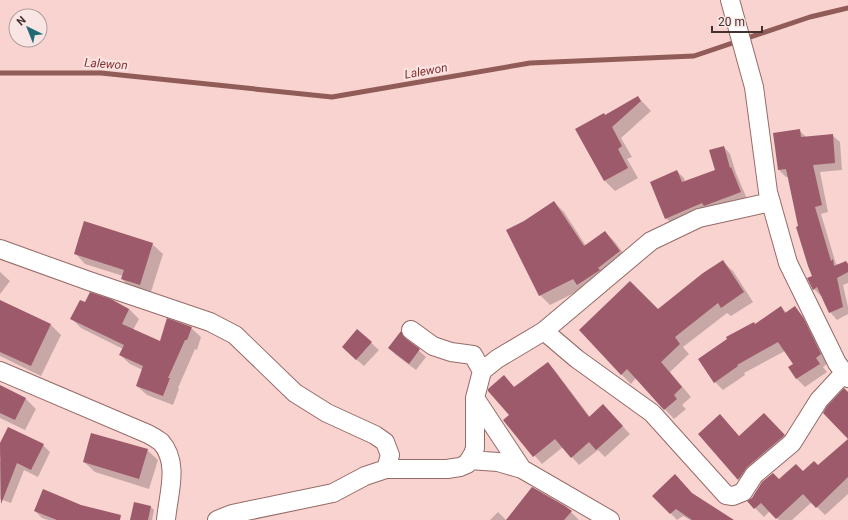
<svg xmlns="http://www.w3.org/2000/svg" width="848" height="520" font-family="Roboto,sans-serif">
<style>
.shadow{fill:#0003}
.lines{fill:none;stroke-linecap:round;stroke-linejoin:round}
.stream{stroke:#915c58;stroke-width:5}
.building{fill:#9c5a6a}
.minor-casing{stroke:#956b67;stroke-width:20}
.minor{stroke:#fff;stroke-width:18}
.labels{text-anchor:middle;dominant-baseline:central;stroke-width:4;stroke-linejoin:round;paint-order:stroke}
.water-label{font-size:12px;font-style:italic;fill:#852e2d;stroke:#f9e6e4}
</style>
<rect width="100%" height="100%" fill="#f9d3d0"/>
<!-- shadow -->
<path class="shadow" d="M638,97l13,14 -30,27 11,19 -5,2 11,19 -23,13 -10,-10 -28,-51 28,-14z
M799,130l8,8 25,-3 8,7 2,28 -22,2 8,40 -7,2 15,50 2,1 8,-3 2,2v19l-5,2 5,22v7l-11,6 -7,-8 -8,-17 -1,1 -7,-7 -1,-13 -14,-50 -10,-49h-3l-7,-7z
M724,147l6,7 6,19 11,26 -74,26 -7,-7 -15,-35 26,-12 7,7 1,4 32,-11z
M554,202l10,10 22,34 19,-14 10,10 14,19 -47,28 -32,16 -10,-10 -16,-73z
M152,244l11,10 -13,41 -18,-5 -10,-11 1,-3 -38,-12 -10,-11z
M723,262l10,9 20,31 -22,14 -4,-3 -44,34 6,7 -19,18 21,25 -9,8 4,4 -12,10 -38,-41 -5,6 -10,-10 37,-64z
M0,272l10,9 -10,13z
M110,300l19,9 10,10 -6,11 27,12 31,-14 10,9 -4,13 -2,-1 -17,39 1,1 -6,16 -26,-10 -10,-9 6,-16 -13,-6 -10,-9 3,-6 -42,-21 -9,-9 14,-15z
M0,301l51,24 10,10 -20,41 -41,-20z
M781,307l6,6 8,-5 8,8 9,13 16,34 -5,4 4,5 -22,15 -8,-8 -3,-15 -9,-13 -41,22 1,2 -22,15 -8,-8 40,-57z
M358,331l21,19 -15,16 -14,-12z
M401,332l9,11 16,14 -10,13 -20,-15 -7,-7z
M548,363l8,9 34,45 21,-3 19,20 -25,23 -7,-7 -19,15 -16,-18 -21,17 -38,-43 7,-6 1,-30 3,3z
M0,386l25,12 11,11 -11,21 -25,-12z
M773,424l20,21 -45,43 -49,-54 41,3z
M9,428l34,17 7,7 -12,25 -14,-7 -13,33 -11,-4v-37l2,-4 -2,-2v-11z
M848,440v54l-23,21 -13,-13 -20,18h-13l-9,-9 -6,6 -15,-15 31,-22 38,-14z
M147,450l11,10 -9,29 -54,-17 -11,-10z
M693,494l37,26h-40l-7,-4 -6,4 -23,-24z
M151,507l3,3 -2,10h-19z
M35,511l79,9h-66l-6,-2z
M498,512l8,8h-16z
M571,512l8,8h-71z"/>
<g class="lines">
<!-- stream -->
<path class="stream" d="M0,73h101l231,24 198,-34 164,-7 116,-39 38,-9"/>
</g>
<!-- building -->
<path class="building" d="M638,96l3,5 -29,26 10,19 -4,3 10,19 -24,13 -29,-52 29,-16 1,2z
M800,129l1,8 32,-3 2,29 -22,2 9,40 -7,2 16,54 2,-2 1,7 12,-5 2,3v8l-11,6 6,29 -14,6 -12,-26 -4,3 -6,-12 5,-2 -4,-10 -12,-39 2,-1 -12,-57 -8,1 -5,-37z
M724,146l6,22 1,-1 10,25 -37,14 -2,-3 -37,16 -15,-37 27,-12 5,12 33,-12 -6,-20z
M554,201l30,45 21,-15 15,20 -22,17 2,2 -23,15 -4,-6 -34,17 -33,-66 18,-9z
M84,221l69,22 -13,42 -19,-6 3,-9 -50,-16z
M723,260l21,32 -23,16 -3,-5 -43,34 5,7 -19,18 21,25 -8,8 3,4 -13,11 -37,-41 -6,6 -42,-45 51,-49 28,28 45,-36z
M90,292l21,7 18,10 -7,15 38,17 7,-23 25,9 -5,13h-2l-17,38h2l-7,18 -27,-10 7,-20 -24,-11 5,-10 -54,-26 10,-19 5,2z
M0,300l51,24 -20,42 -31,-14z
M781,306l4,7 10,-7 9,13 17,35 -5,4 4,6 -24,15 -8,-12 5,-3 -15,-22 -41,23 1,1 -24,17 -16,-24 29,-20 -1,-2 28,-15 1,2z
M357,329l15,13 -16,18 -14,-13z
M401,331l4,7 15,11 -11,15 -21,-16z
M548,362l41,55 14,-13 20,22 -27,24 -7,-8 -18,16 -16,-19 -22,18 -30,-37 6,-5 -21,-24v-2l16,-14 10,12z
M0,385l26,13 -11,22 -15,-7z
M844,388l4,4v85l-32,31 -13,-14 -27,25 -15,-16 -7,6 -7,-8 5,-3 10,-16 11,-9 6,6 17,-15 7,7 11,-10 4,4 30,-26 -25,-26 4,-7z
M764,413l21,22 -38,32 -9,13 -40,-46 22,-20 19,22z
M8,427l36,17 -13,26 -14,-7 -16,41 -1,-61z
M91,433l57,16 -9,30 -56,-17z
M675,474l17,19 42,27h-42l-16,-11 -6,5 -18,-18z
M532,487l33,19 7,5 -8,9h-58z
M43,489l38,16 40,10 -1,5h-63l-23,-9z
M134,502l17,4 -3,14h-18z"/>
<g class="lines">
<!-- minor casing -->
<g class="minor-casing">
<path id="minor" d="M730,0l24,87 14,105 20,71 49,100 11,15
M0,249l89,32 121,41 25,13 60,58 32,20 48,22 10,7 5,13 -4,14
M411,330l22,16 18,6 22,3 9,16 15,-12 47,-28 107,-90 48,-23 72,-16
M544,331l33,28 75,54 74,82 7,1 10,-4 11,-17 38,-32 27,-43 25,-27
M0,371l148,63c4,2 9,5 13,8 19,21 7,53 5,78
M475,398l47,71
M469,460l29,2 24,7 88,51
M217,520l15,-6 101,-21 32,-17 21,-7h61l13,-2 7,-3 6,-10 2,-6v-50l7,-27"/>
</g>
<!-- minor -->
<use href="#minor" class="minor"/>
</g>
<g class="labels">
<!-- water labels -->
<g class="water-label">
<text transform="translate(106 64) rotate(4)">Lalewon</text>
<text transform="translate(426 71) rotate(-10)">Lalewon</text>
</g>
</g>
<!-- north arrow -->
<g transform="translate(28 28) rotate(317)"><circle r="19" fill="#f9e6e4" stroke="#b09e9c"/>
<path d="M0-3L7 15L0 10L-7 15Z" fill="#216c74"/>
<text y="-6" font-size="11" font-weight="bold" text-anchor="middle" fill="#43312f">N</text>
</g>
<!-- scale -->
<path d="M712 26v6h50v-6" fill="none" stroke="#43312f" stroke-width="2"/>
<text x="718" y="26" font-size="12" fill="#43312f" stroke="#f9e6e4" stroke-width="3" paint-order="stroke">20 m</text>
</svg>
